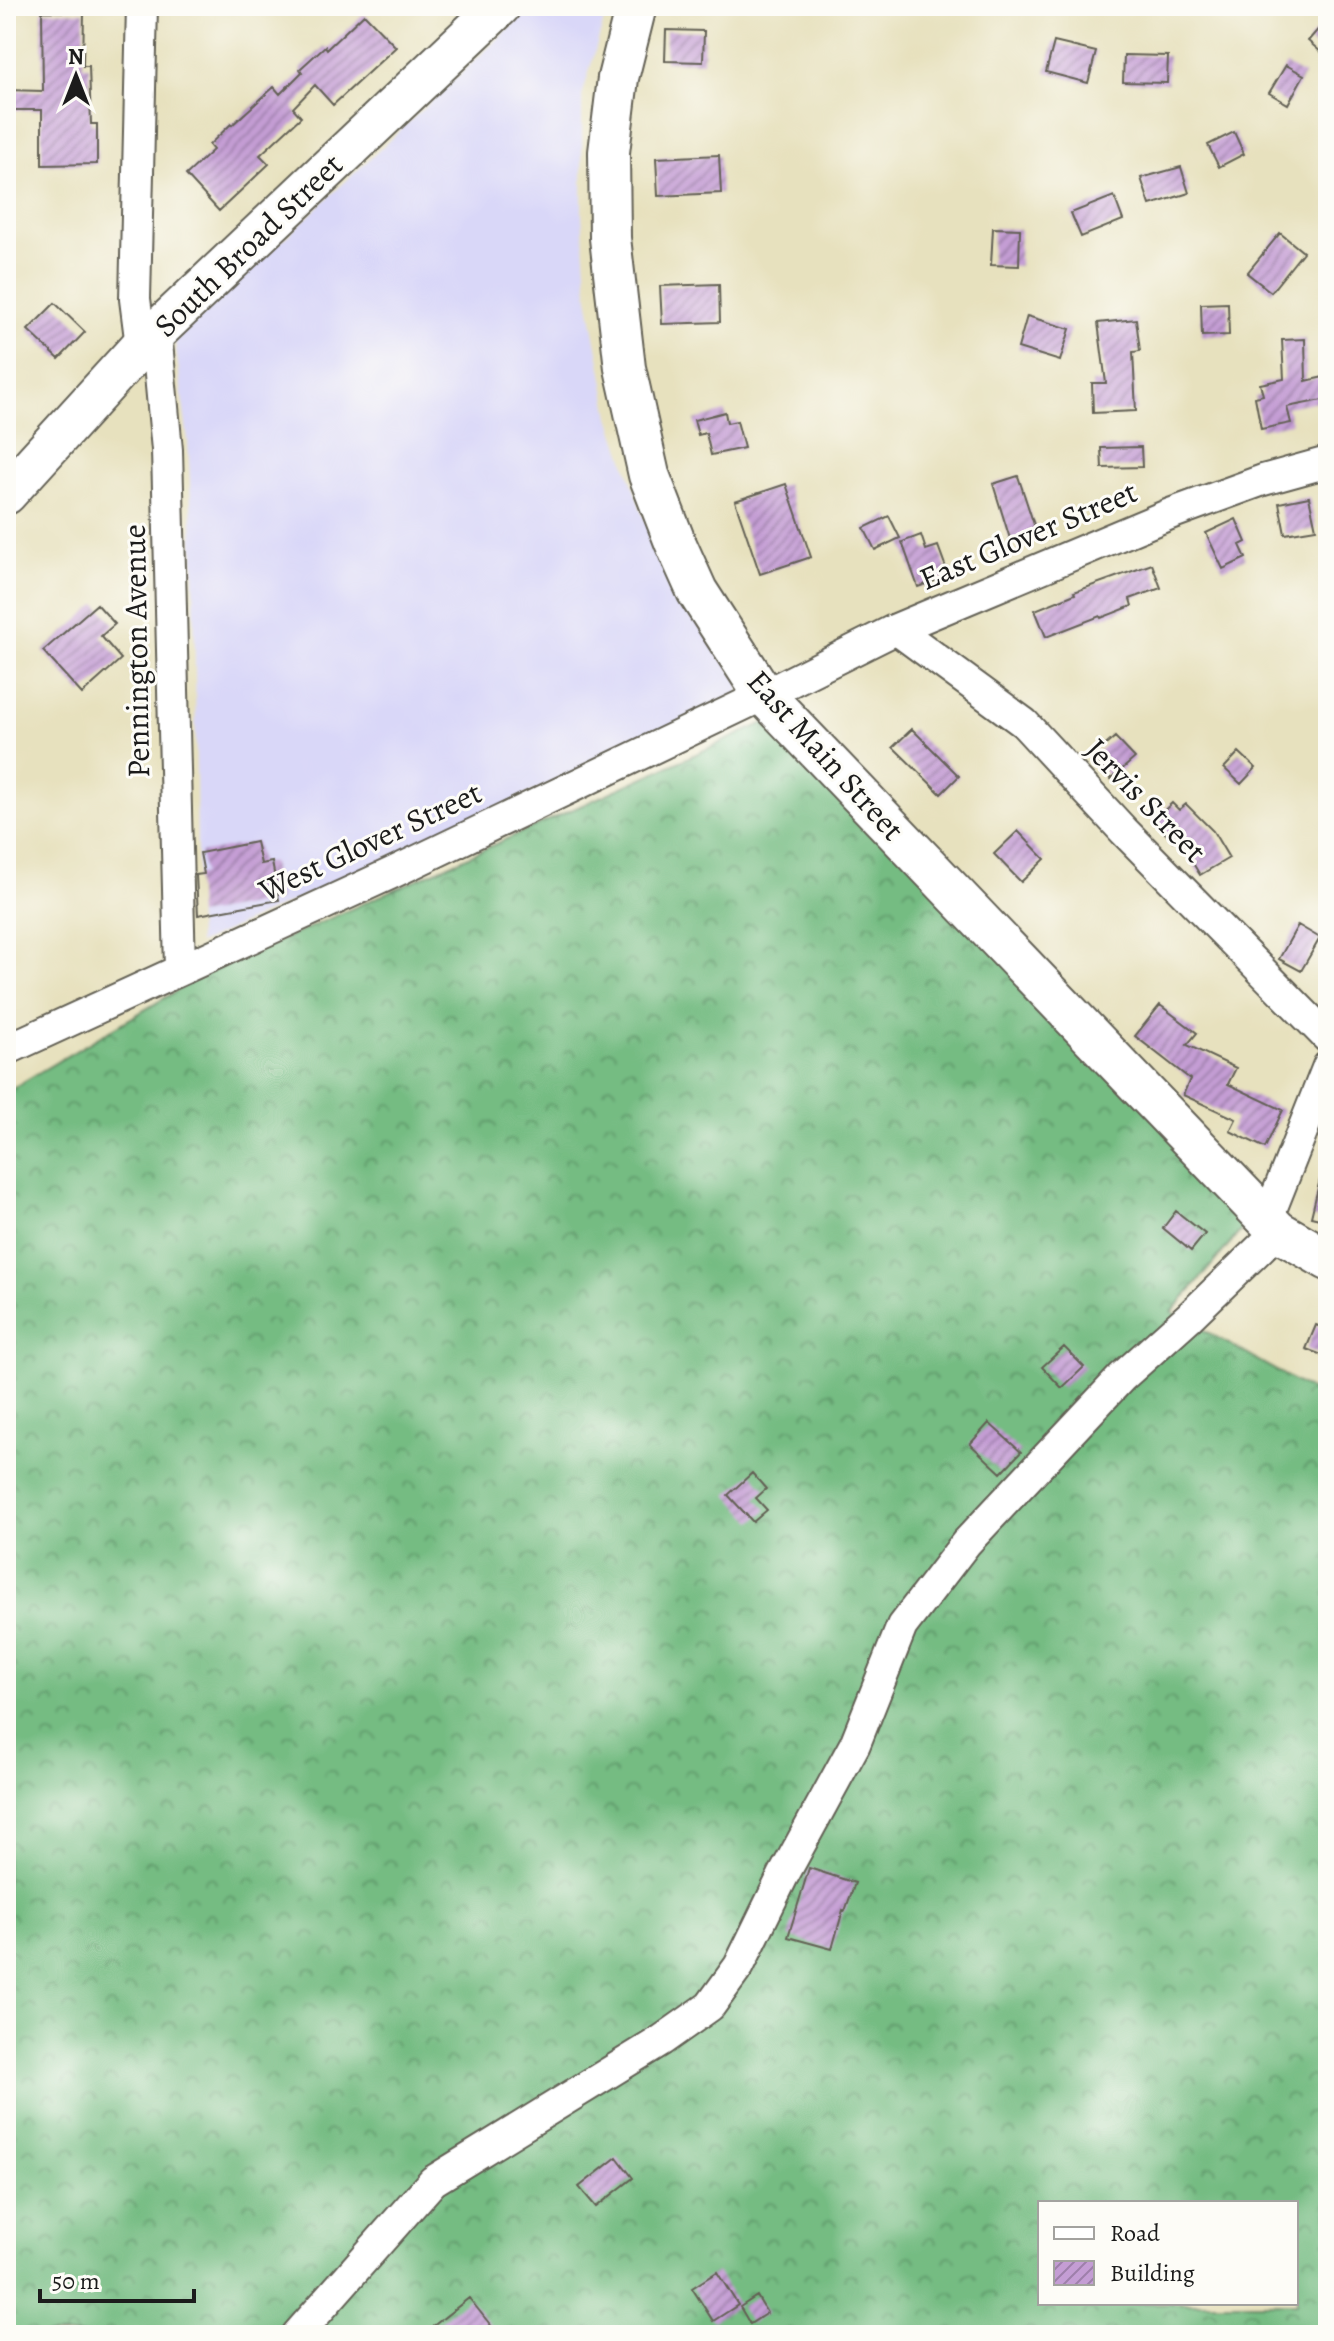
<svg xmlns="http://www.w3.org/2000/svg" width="1334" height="2341" font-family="Alegreya,serif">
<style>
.built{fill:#d9d7f8}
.forest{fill:url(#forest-crowns);stroke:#486c4f;stroke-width:2;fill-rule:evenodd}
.building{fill:url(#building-hatch)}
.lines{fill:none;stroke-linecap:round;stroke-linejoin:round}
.minor-casing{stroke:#636155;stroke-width:34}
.major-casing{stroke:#636155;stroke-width:44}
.minor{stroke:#fff;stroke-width:30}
.major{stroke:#fff;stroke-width:40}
.labels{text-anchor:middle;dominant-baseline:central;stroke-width:6;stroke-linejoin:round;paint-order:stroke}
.street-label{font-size:32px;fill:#1c1c1c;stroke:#fdfcf7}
</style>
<defs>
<pattern id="forest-crowns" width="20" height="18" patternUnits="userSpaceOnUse" patternTransform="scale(2)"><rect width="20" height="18" fill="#75bc82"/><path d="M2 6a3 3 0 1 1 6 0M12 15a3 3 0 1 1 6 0" fill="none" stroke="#5f986a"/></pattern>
<pattern id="building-hatch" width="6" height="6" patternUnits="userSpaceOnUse" patternTransform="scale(2)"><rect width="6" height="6" fill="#c49dd4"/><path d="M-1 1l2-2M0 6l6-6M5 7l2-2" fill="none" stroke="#9e7fab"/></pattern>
</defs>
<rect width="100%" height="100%" fill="#fdfcf7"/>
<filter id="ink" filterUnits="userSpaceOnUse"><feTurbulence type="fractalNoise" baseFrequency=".0125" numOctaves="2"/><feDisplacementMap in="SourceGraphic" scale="16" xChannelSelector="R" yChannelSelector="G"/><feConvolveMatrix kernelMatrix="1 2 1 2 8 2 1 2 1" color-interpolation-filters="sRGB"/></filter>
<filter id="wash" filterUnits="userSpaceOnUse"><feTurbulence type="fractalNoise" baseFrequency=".006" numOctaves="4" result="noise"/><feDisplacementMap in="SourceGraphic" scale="32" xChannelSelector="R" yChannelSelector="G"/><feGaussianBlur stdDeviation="1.8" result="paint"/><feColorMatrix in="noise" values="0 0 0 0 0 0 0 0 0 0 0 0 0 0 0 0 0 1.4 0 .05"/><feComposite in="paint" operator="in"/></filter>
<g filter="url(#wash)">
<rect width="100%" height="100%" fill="#e7e1be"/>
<!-- built -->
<path class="built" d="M533,6h75l-26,90v119l6,83 22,119 32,96 42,89 56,81 -3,16 -539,245 -4,-381 -6,-123 -13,-99z"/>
<!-- forest -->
<path class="forest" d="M778,717l476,498 -82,97 156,88v935h-1322v-1243l196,-116zM1040,2203h256v100h-256z"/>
<g id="blocks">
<!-- building -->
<path class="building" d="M42,11l42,1 -1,54h6l2,58h6v40l-55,1v-55h-36v-20l37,1z
M364,14l32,33 -63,58 -18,-20 -22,23 8,9 -41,38 9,9 -50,47 -33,-36 27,-25 -4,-5 22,-21 1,1 42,-38 6,7 22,-22 -2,-3 25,-23 2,3z
M1328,18v40l-20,-17z
M666,30l38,1 -1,31 -38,-1z
M1054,42l42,10 -8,31 -42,-11z
M1124,55l44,1 -1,27 -44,-1z
M1286,65l18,10 -16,29 -19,-11z
M1234,132l10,22 -25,13 -11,-22z
M719,155l2,38 -63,3 -2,-38z
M1181,167l8,26 -39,12 -9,-27z
M1114,196l9,24 -42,17 -10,-24z
M993,228l27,1 -1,37 -28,-1z
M1280,233l23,19 -32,40 -24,-19z
M719,284l1,38 -58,2 -2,-38z
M55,303l30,29 -26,27 -31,-29z
M1228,303l1,32 -27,1 -1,-32z
M1027,316l43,13 -10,32 -42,-13z
M1136,319l4,32 -7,1 3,59 -43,2 -1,-30h14l-8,-60z
M1305,339l1,42 22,-5v23l-41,8 4,16 -30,6 -6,-32 8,-2 -3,-11 24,-5 -2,-39z
M725,412l2,11 10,-2 7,27 -33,7 -5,-22 -8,2 -4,-15z
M1141,447l1,20 -40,1 -1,-20z
M1018,476l19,58 -26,8 -18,-58z
M786,484l25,73 -51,17 -25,-73z
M1309,497l7,32 -31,5 -6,-31z
M889,516l11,22 -25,12 -11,-22z
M1236,519l10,23 -6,3 6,13 -23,11 -17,-36z
M921,535l5,15 12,-4 11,30 -31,11 -16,-45z
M1152,564l9,24 -31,11 2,7 -31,12 -1,-2 -54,21 -11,-27 40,-16 -1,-2z
M97,604l18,20 -14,12 20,23 -39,35 -39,-43z
M912,729l47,47 -18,18 -48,-47z
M1115,737l20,21 -24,21 -19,-22z
M1239,752l17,16 -15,16 -17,-16z
M1172,803l7,7 7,-6 27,27 16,27 -29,17 -23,-38 -4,4 -20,-20z
M1018,831l27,28 -24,23 -27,-28z
M256,842l5,22 11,-2 7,38 -81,15 -2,-40 8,-1 -4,-21z
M1298,925l22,13 -19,33 -22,-12z
M1160,1005l37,28 -10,12 49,23 -8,16 55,26 -18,38 -35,-17 6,-12 -53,-24 7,-16 -55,-43z
M1322,1171l6,1v49l-17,-4z
M1176,1211l29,23 -14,17 -28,-23z
M1316,1325l12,5v22l-4,-1 -2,4 -16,-6z
M1064,1347l20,20 -22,21 -20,-21z
M989,1423l32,29 -20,21 -31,-29z
M752,1473l14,16 -10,9 11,12 -14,12 -25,-27z
M809,1868l46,15 -10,28 -2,-1 -11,39 -44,-12z
M617,2157l16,21 -37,29 -17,-20z
M717,2272l21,33 -25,16 -21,-33z
M757,2296l10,17 -17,11 -10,-17z
M469,2298l24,30 -9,7h-62z"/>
</g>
</g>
<g filter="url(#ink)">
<use href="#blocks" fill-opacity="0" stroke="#636155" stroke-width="2"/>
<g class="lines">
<!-- minor casing -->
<g class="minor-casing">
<path id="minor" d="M156,332l11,118 13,519
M141,346l-6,-47 7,-293
M896,629l128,94 100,108 204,207
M6,1050l386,-177 372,-178 132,-66 274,-115 93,-34 65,-18
M1267,1220l61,-154
M297,2335l136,-154 229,-141 48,-34 29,-40 44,-90 72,-132 47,-118 64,-83 156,-166 68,-61 88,-85"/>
</g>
<!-- major casing -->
<g class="major-casing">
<path id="major" d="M636,6l-18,72 -9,74 1,86 15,130 24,107 26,67 22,49 67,104 514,536 50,29
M6,494l135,-148 359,-340"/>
</g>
<!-- minor -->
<use href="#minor" class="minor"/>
<!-- major -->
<use href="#major" class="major"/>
</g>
</g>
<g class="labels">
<!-- street labels -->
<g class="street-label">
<text transform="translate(248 245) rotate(-44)">South Broad Street</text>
<text transform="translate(1028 535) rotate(-23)">East Glover Street</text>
<text transform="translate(136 651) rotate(-91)">Pennington Avenue</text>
<text transform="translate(826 755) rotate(48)">East Main Street</text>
<text transform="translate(1146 800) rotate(46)">Jervis Street</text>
<text transform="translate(370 841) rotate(-25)">West Glover Street</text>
</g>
</g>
<!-- margin -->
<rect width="1334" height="2341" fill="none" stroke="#fdfcf7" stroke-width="32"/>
<!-- legend -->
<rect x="1038" y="2201" width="260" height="104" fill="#fdfcf7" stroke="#a3a29f" stroke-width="2"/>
<rect x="1054" y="2227" width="40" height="12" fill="#ffffff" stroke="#a3a29f" stroke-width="2"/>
<text x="1110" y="2241" font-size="24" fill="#1c1c1c">Road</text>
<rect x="1054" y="2261" width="40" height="24" fill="url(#building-hatch)" stroke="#a3a29f" stroke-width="2"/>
<text x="1110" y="2281" font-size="24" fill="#1c1c1c">Building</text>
<!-- north arrow -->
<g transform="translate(76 76)" stroke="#fdfcf7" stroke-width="6" paint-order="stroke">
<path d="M0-6L14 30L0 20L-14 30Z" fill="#1c1c1c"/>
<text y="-12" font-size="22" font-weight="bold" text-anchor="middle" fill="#1c1c1c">N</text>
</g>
<!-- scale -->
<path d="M40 2289v12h154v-12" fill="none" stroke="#1c1c1c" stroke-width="4"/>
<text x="52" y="2289" font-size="24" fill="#1c1c1c" stroke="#fdfcf7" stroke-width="6" paint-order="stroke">50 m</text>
</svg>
